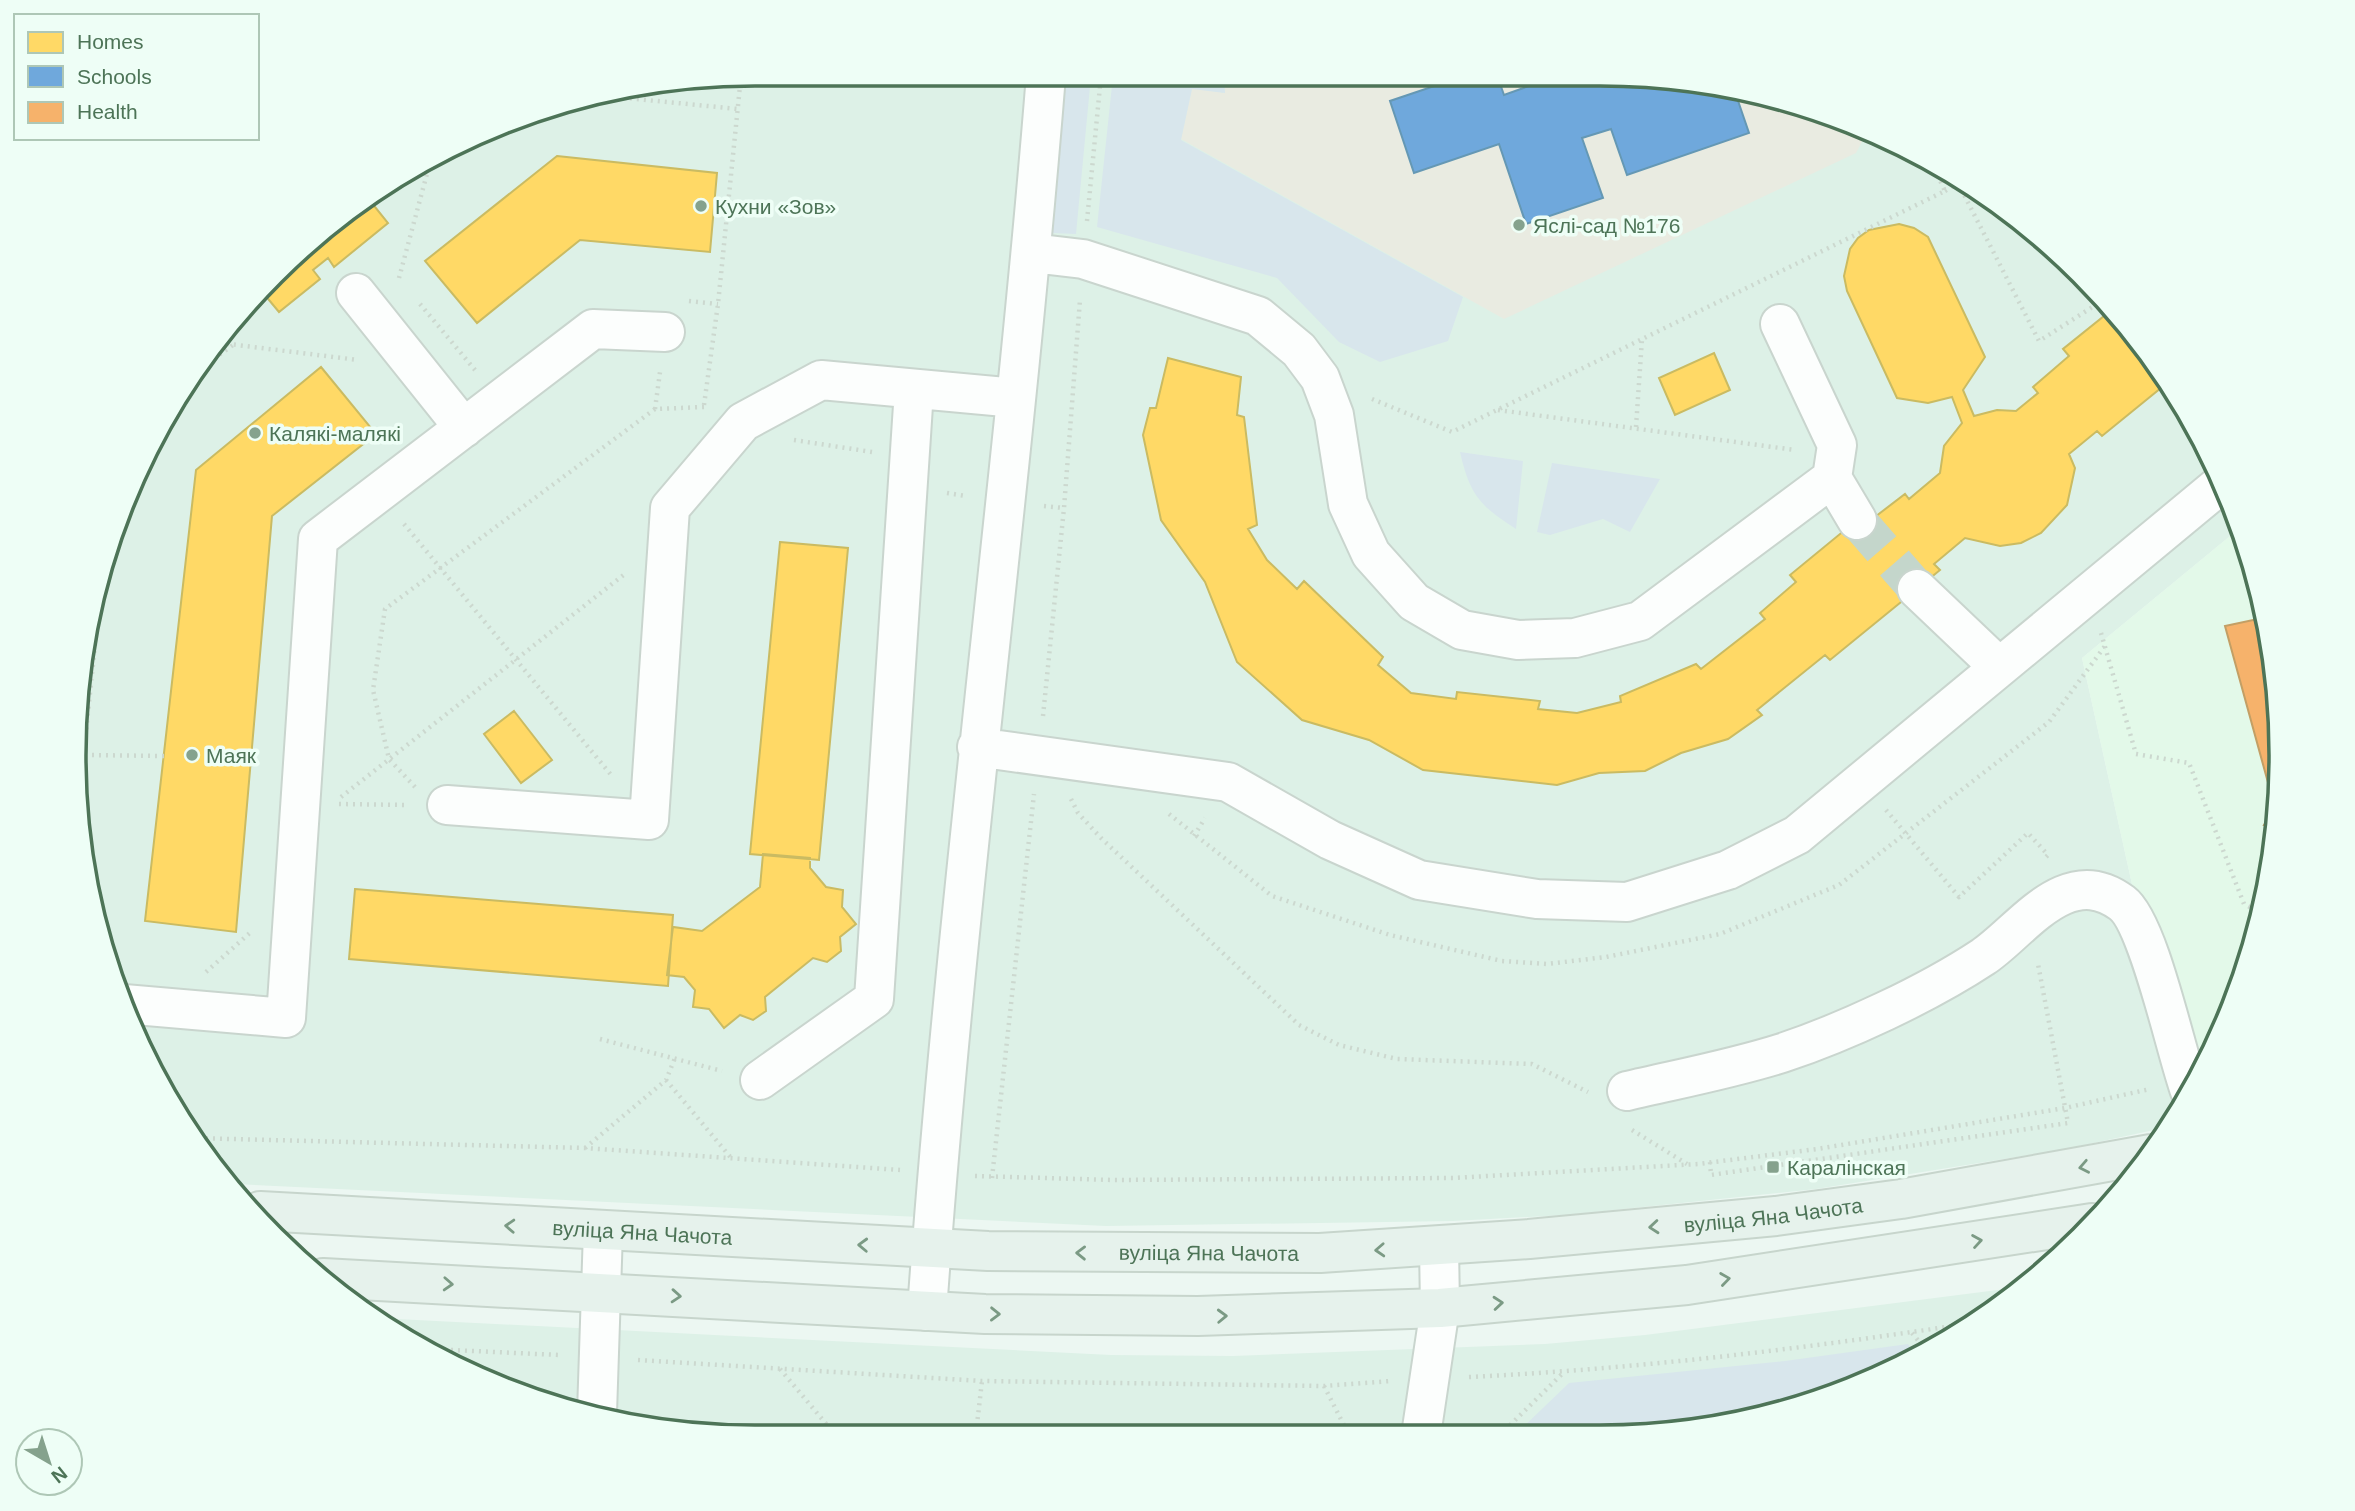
<svg xmlns="http://www.w3.org/2000/svg" width="2355" height="1511" font-family="Helvetica,sans-serif">
<style>
.residential{fill:#ddf1e7}
.commercial{fill:#e3f9e9}
.education{fill:#e9ebe1}
.green{fill:#d8e6ec}
.homes{fill:#ffd966;stroke:#cabb62;stroke-width:2}
.schools{fill:#6fa8dc;stroke:#6598b4;stroke-width:2}
.health{fill:#f6b26b;stroke:#c39f65;stroke-width:2}
.lines{fill:none;stroke-linecap:round;stroke-linejoin:round}
.minor-tunnel{stroke:#c4d6cb;stroke-width:38;stroke-dasharray:38 19;stroke-linecap:butt}
.minor-casing{stroke:#c9d5ce;stroke-width:42}
.major-casing{stroke:#c7d5cc;stroke-width:42}
.path{stroke:#ccd8cf;stroke-width:4.5;stroke-dasharray:2 5;stroke-linecap:butt}
.minor{stroke:#fcfefd;stroke-width:38}
.major{stroke:#e6f2ec;stroke-width:38}
.oneway{stroke:#7b9a84}
.poi-dot{fill:#85a28d;stroke:#eefef6;stroke-width:2.5}
.labels{text-anchor:middle;dominant-baseline:central;stroke-width:7;stroke-linejoin:round;paint-order:stroke}
.poi-label{font-size:21px;fill:#4d7457;stroke:#eefef6;text-anchor:start}
.street-label{font-size:21px;fill:#4d7457;stroke:#eefef6}
.rim{fill:none;stroke:#4d7457;stroke-width:3.5}
</style>
<rect width="100%" height="100%" fill="#ecf7f2"/>
<!-- residential -->
<path class="residential" d="M756,74l932,5 173,47 154,89 98,91 77,109 51,112 -159,131 99,448 -13,21 -107,23 -245,39 -250,26 -113,6 -347,5 -871,-42 -46,-49 -45,-78 -47,-125 -23,-177 13,-132 23,-87 55,-121 50,-75 161,-151 161,-79z
M2021,1287l-120,80 -125,47 -132,22 -977,-4 -172,-46 -118,-68 734,37 122,1 312,-12 100,-9z"/>
<!-- commercial -->
<path class="commercial" d="M2241,527l35,140 4,134 -22,131 -47,125 -30,49 -99,-448z"/>
<!-- education -->
<path class="education" d="M1224,76l464,3 180,51 -12,23 -352,166 -323,-180 11,-51 33,5z"/>
<!-- green -->
<path class="green" d="M1066,75l25,1 -15,158 -24,-1z
M1113,76h111l1,17 -33,-4 -11,51 282,157 -15,44 -68,21 -41,-20 -62,-64 -180,-51z
M1460,452l63,9 -7,68c-37,-24 -46,-34 -56,-77z
M1552,463l108,16 -30,53 -27,-13 -53,16 -13,-3z
M1908,1344l10,12 -17,11 -125,47 -131,22 -130,-1 54,-52 216,-22z"/>
<!-- homes -->
<path class="homes" d="M557,156l160,17 -7,79 -130,-12 -103,83 -52,-62z
M367,197l21,26 -54,44 -6,-9 -15,12 7,9 -41,33 -15,-18z
M1899,224l15,4 14,9 57,120 -22,33 11,26 23,-6 19,1 22,-18 -5,-6 36,-31 -6,-7 51,-41 53,75 -65,53 -5,-5 -28,23 6,14 -8,37 -26,28 -20,10 -21,3 -35,-8 -31,26 6,6 -23,19 -87,71 -5,-5 -68,55 5,5 -34,24 -47,14 -36,18 -46,2 -42,12 -134,-15 -54,-30 -67,-20 -65,-58 -32,-80 -44,-62 -18,-85 7,-27h6l12,-50 73,19 -4,38 7,2 13,108 -9,4 19,31 30,29 7,-8 79,76 -5,8 33,28 45,6 1,-7 83,9 -2,8 39,4 44,-11 -1,-6 76,-32 5,5 64,-50 -5,-6 36,-31 -6,-7 67,-55 10,3 38,-29 4,5 31,-26 4,-27 18,-23 -10,-26 -24,6 -31,-5 -50,-107 -3,-15 6,-27 8,-11 11,-8z
M1714,353l16,37 -55,25 -16,-37z
M321,367l55,67 -104,82 -36,416 -91,-11 51,-451z
M780,542l68,6 -29,312 -69,-6z
M514,711l38,49 -31,23 -37,-49z
M763,854l47,4v10l16,19 17,3 -1,17 14,17 -16,13 1,14 -14,11 -14,-4 -48,39 1,14 -13,9 -13,-5 -16,13 -15,-19 -16,-2 2,-17 -11,-13 -17,-2 6,-48 29,4 58,-44z
M355,889l318,26 -5,71 -319,-27z"/>
<!-- schools -->
<path class="schools" d="M1458,78h40l6,17 25,-9 -3,-8 162,1 47,13 14,41 -122,42 -16,-46 -29,9 21,60 -77,26 -27,-80 -85,29 -24,-72z"/>
<!-- health -->
<path class="health" d="M2261,604l15,63 4,134 -4,26 -12,-2 11,-17 -50,-182 33,-7 -2,-14z"/>
<g class="lines">
<!-- minor-tunnel -->
<path class="minor-tunnel" d="M1857,520l60,69"/>
<!-- minor casing -->
<g class="minor-casing">
<path id="minor" d="M1032,253l51,6 175,57 41,34 21,28 14,37 14,89 23,50 43,48 48,28 56,10 57,-2 65,-17 192,-143 5,-33 -57,-121
M356,293l108,135
M1832,478l25,42
M1917,589l82,78
M977,747l251,35 102,58 89,40 118,19 90,3 101,-32 69,-35 424,-351
M447,805l202,15 21,-312 73,-86 78,-42 195,18
M124,1004l162,14 32,-479 275,-210 72,3
M760,1080l114,-81 40,-609
M1627,1091c51,-12 105,-22 155,-38 63,-21 145,-59 201,-96 38,-25 83,-96 139,-54 27,20 54,150 68,188
M927,1311c29,-413 86,-823 119,-1236
M597,1413l6,-182
M1421,1435l19,-127 -1,-62"/>
</g>
<!-- major casing -->
<g class="major-casing">
<g id="major">
<path id="s1" d="M260,1211l728,40 332,2 209,-14 247,-23 125,-17 250,-45"/>
<path d="M323,1278l662,36 213,2 242,-8 247,-23 405,-62"/>
</g>
</g>
<!-- path -->
<path class="path" d="M616,97l122,12
M1958,183l81,158 66,-42
M1945,191l14,-9
M1087,221l14,-145
M399,278l29,-108 22,-18
M689,301l29,3
M420,304l55,66
M213,342l145,18
M191,375l42,-30 -10,-12
M1372,399l80,33 493,-241 -11,-23
M704,405l14,-101 23,-228
M655,409l5,-37
M1498,410l297,40
M1636,427l6,-88
M794,440l78,12
M947,493l19,3
M1044,506l20,2
M404,524l208,252
M2101,633l35,121 53,9 55,141 17,9
M1043,716l21,-208 16,-208
M85,755l79,1
M415,787l-26,-28 -16,-69 12,-81 270,-200 49,-2
M341,797l285,-224
M79,799l25,-241
M1071,799l7,14 23,25 198,187 40,20 58,14 135,5 56,28
M339,804l69,1
M1886,810l73,87 69,-64 20,22 -4,4
M1169,814l103,82 118,39 112,26 45,3 59,-7 114,-23 119,-49 210,-163 56,-76
M1194,836l11,-18
M101,945l5,10
M108,954l8,11
M206,972l46,-41
M600,1039l122,32
M666,1080l66,79
M1632,1130l55,34
M192,1138l393,10 315,22
M585,1148l81,-68 9,-22
M1710,1162l1,13 357,-52 -30,-159
M975,1176l139,4 339,-2 245,-14 119,-15 248,-41 85,-19
M992,1178l42,-384
M1912,1333l14,17
M430,1349l129,6
M638,1360l344,21 342,5 67,-5
M780,1369l53,63
M1469,1377c167,-8 332,-28 497,-53
M1324,1386l25,49
M976,1433l6,-52
M1500,1435l63,-62"/>
<!-- minor -->
<use href="#minor" class="minor"/>
<!-- major -->
<use href="#major" class="major"/>
</g>
<!-- one-way arrows -->
<defs><path id="oneway-chevron" d="M-2-3.5L2.5 0L-2 3.5" fill="none" stroke-width="1.6" stroke-linecap="round" stroke-linejoin="round" transform="scale(1.75)"/></defs>
<g class="oneway">
<use href="#oneway-chevron" transform="translate(2084 1167) rotate(169)"/>
<use href="#oneway-chevron" transform="translate(510 1226) rotate(-177)"/>
<use href="#oneway-chevron" transform="translate(1654 1227) rotate(175)"/>
<use href="#oneway-chevron" transform="translate(1977 1241) rotate(-9)"/>
<use href="#oneway-chevron" transform="translate(863 1245) rotate(-178)"/>
<use href="#oneway-chevron" transform="translate(1380 1250) rotate(177)"/>
<use href="#oneway-chevron" transform="translate(1081 1253) rotate(-179)"/>
<use href="#oneway-chevron" transform="translate(1725 1279) rotate(-8)"/>
<use href="#oneway-chevron" transform="translate(448 1284) rotate(3)"/>
<use href="#oneway-chevron" transform="translate(676 1296) rotate(4)"/>
<use href="#oneway-chevron" transform="translate(1498 1303) rotate(-5)"/>
<use href="#oneway-chevron" transform="translate(995 1314) rotate(1)"/>
<use href="#oneway-chevron" transform="translate(1222 1316) rotate(-2)"/>
</g>
<!-- markers -->
<g class="poi-dot">
<circle cx="701" cy="206" r="7"/>
<circle cx="1519" cy="225" r="7"/>
<circle cx="255" cy="433" r="7"/>
<circle cx="192" cy="755" r="7"/>
<rect x="1766" y="1160" width="14" height="14" rx="3.5"/>
</g>
<g class="labels">
<!-- poi labels -->
<g class="poi-label">
<text x="715" y="206">Кухни «Зов»</text>
<text x="1533" y="225">Яслі-сад №176</text>
<text x="269" y="433">Калякі-малякі</text>
<text x="206" y="755">Маяк</text>
<text x="1787" y="1167">Каралінская</text>
</g>
<!-- street labels -->
<g class="street-label">
<text stroke="none"><textPath href="#s1" startOffset="1516">вуліца Яна Чачота</textPath></text>
<text stroke="none"><textPath href="#s1" startOffset="383">вуліца Яна Чачота</textPath></text>
<text stroke="none"><textPath href="#s1" startOffset="950">вуліца Яна Чачота</textPath></text>
</g>
</g>
<!-- crop -->
<path d="M0 0H2355V1511H0ZM755 86H1600A669 669 0 0 1 2269 755V756A669 669 0 0 1 1600 1425H755A669 669 0 0 1 86 756V755A669 669 0 0 1 755 86Z" fill="#eefef6" fill-rule="evenodd"/>
<path class="rim" d="M755 86H1600A669 669 0 0 1 2269 755V756A669 669 0 0 1 1600 1425H755A669 669 0 0 1 86 756V755A669 669 0 0 1 755 86Z"/>
<!-- legend -->
<rect x="14" y="14" width="245" height="126" fill="#eefef6" stroke="#aec7b6" stroke-width="2"/>
<rect x="28" y="32" width="35" height="21" fill="#ffd966" stroke="#aec7b6" stroke-width="2"/>
<text x="77" y="49" font-size="21" fill="#4d7457">Homes</text>
<rect x="28" y="66" width="35" height="21" fill="#6fa8dc" stroke="#aec7b6" stroke-width="2"/>
<text x="77" y="84" font-size="21" fill="#4d7457">Schools</text>
<rect x="28" y="102" width="35" height="21" fill="#f6b26b" stroke="#aec7b6" stroke-width="2"/>
<text x="77" y="119" font-size="21" fill="#4d7457">Health</text>
<!-- north arrow -->
<g transform="translate(49 1462) rotate(141)"><circle r="33" fill="#eefef6" stroke="#aec7b6" stroke-width="2"/>
<path d="M0-5L12 26L0 18L-12 26Z" fill="#85a28d"/>
<text y="-10" font-size="19" font-weight="bold" text-anchor="middle" fill="#4d7457">N</text>
</g>
</svg>
